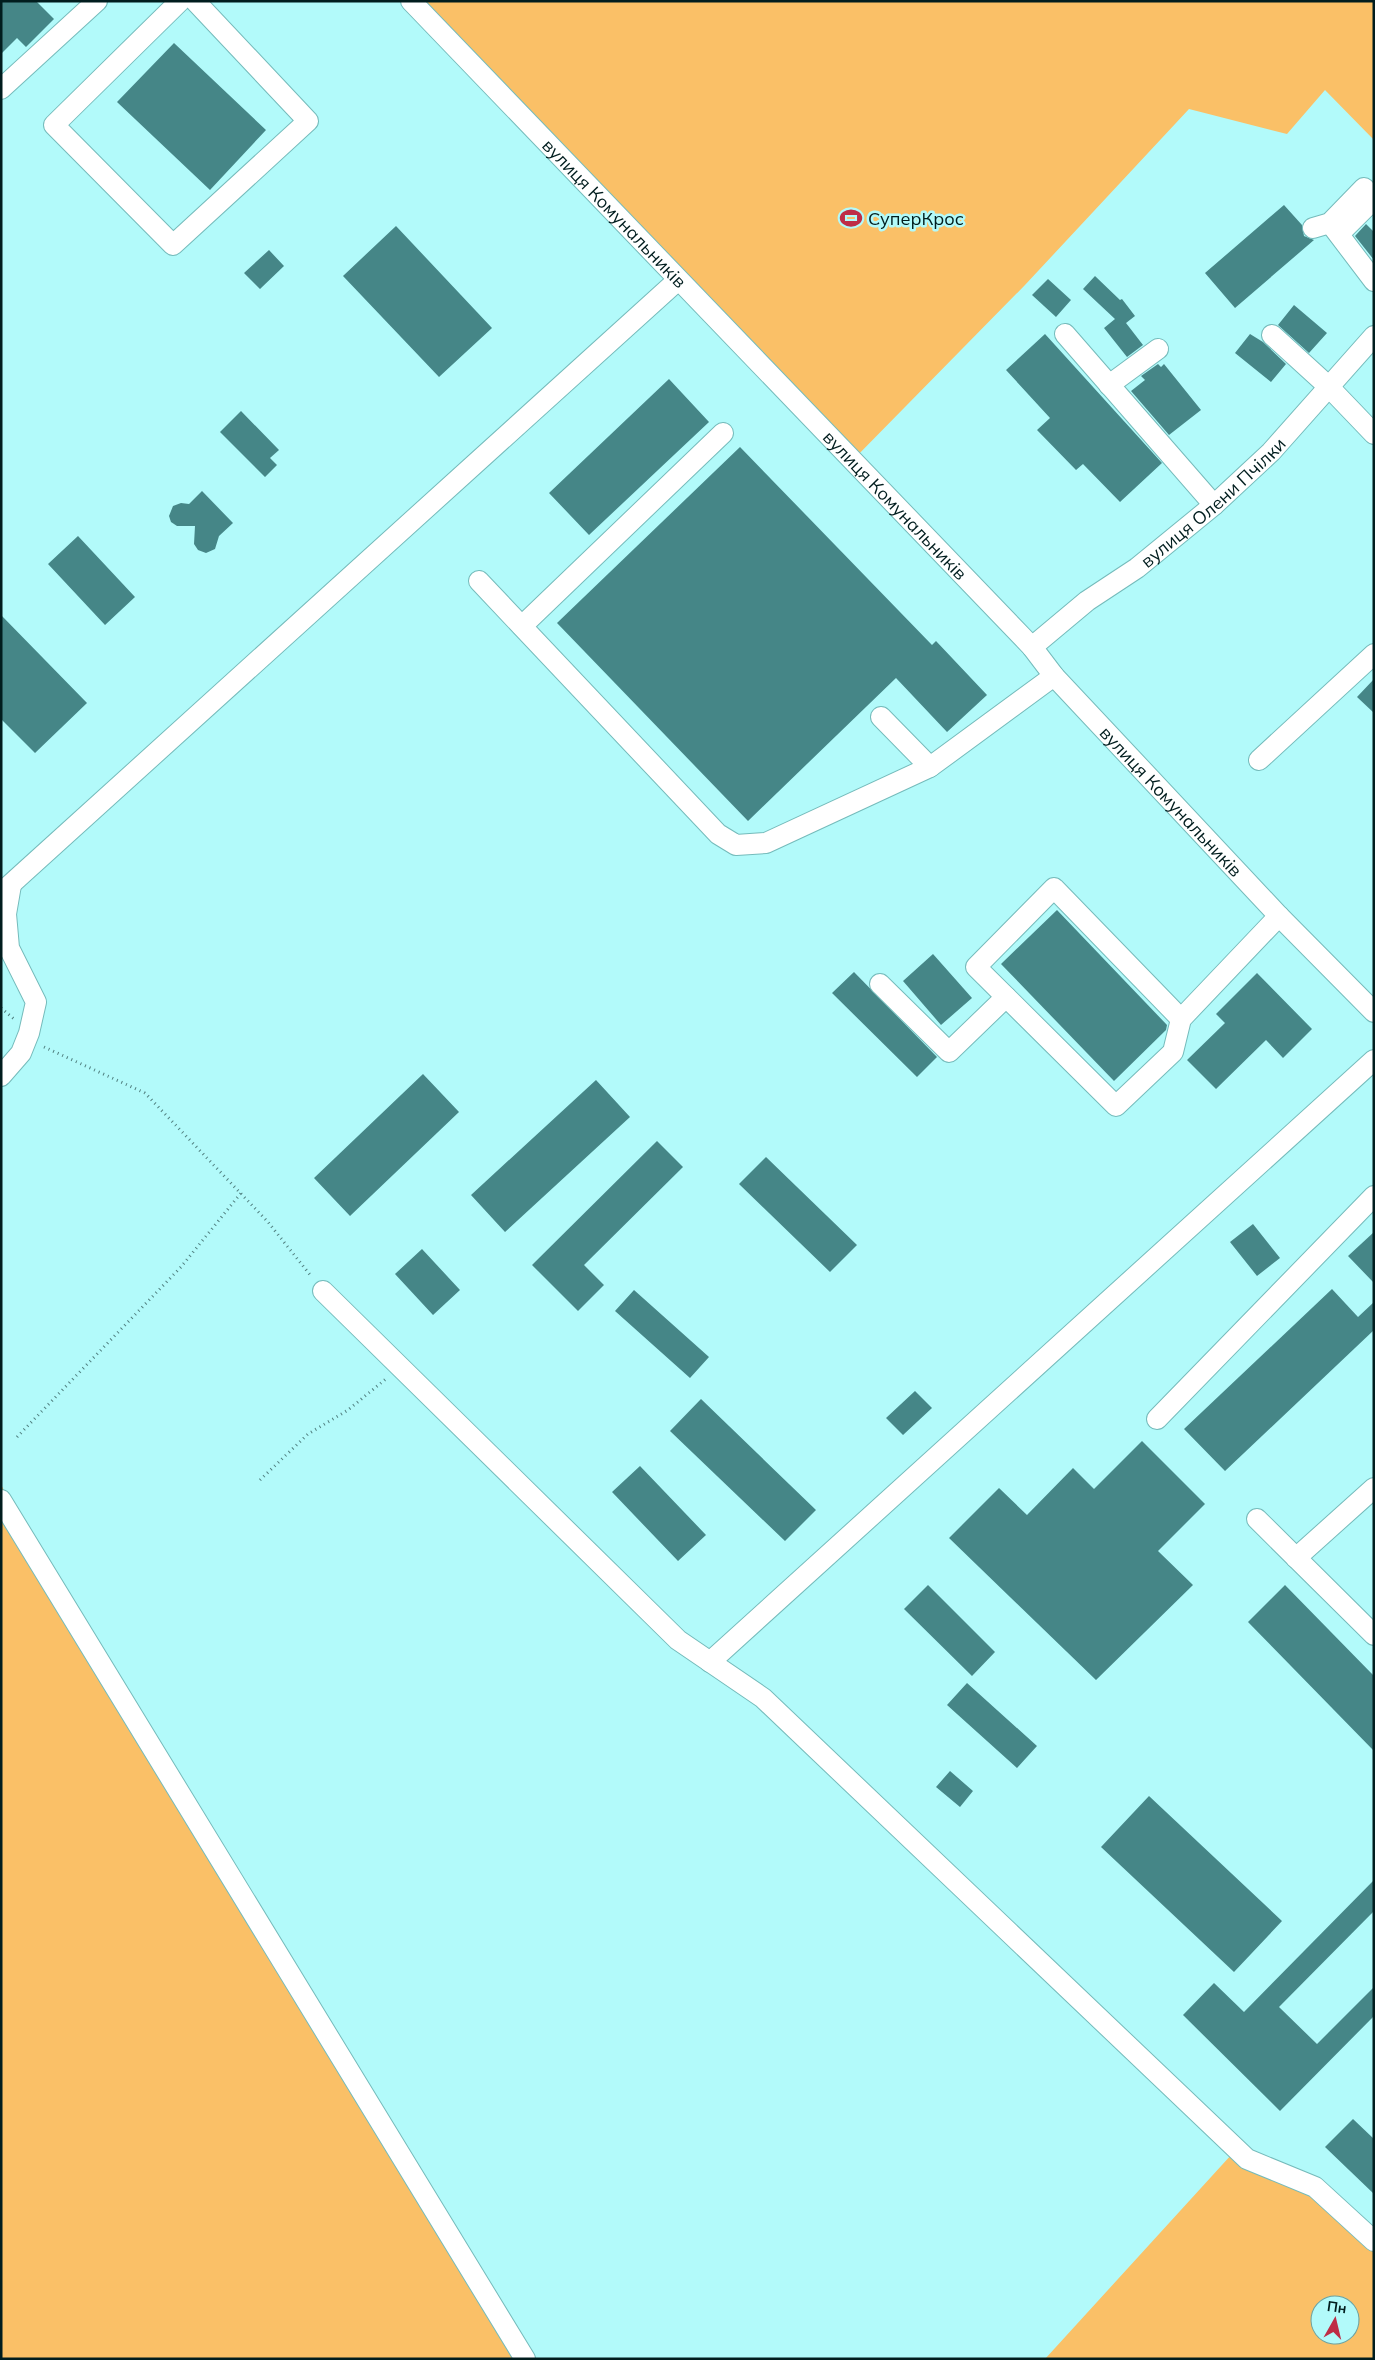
<svg xmlns="http://www.w3.org/2000/svg" width="1375" height="2360" font-family="Mulish,sans-serif">
<style>
.green{fill:#fac067;fill-rule:evenodd}
.building{fill:#458687}
.lines{fill:none;stroke-linecap:round;stroke-linejoin:round}
.minor-casing{stroke:#75bbbb;stroke-width:22}
.path{stroke:#518181;stroke-width:3;stroke-dasharray:1 4;stroke-linecap:butt}
.minor{stroke:#fff;stroke-width:20}
.labels{text-anchor:middle;dominant-baseline:central;stroke-width:5;stroke-linejoin:round;paint-order:stroke}
.street-label{font-size:18px;fill:#011d1e;stroke:#b2fafa}
.poi-label{font-size:18px;fill:#011d1e;stroke:#b2fafa;text-anchor:start}
</style>
<rect width="100%" height="100%" fill="#b2fafa"/>
<!-- green -->
<path class="green" d="M406,1h968v139l-49,-50 -38,44 -98,-25 -164,176 -176,179z
M1,1485l24,40 511,834h-535z
M1232,2154l82,33 60,54v118h-329zM1320,2305h30v30h-30z"/>
<!-- building -->
<path class="building" d="M1,1h35l18,18 -28,28 -9,-9 -16,16z
M174,43l92,87 -56,60 -93,-88z
M1284,205l18,20 2,11 10,4 -79,68 -30,-35z
M1366,224l8,8v28l-19,-24z
M396,226l96,102 -53,49 -96,-101z
M269,250l15,16 -24,23 -16,-16z
M1095,276l25,24 2,-1 13,17 -9,7 17,22 -16,12 -23,-29 11,-9 -32,-30z
M1048,279l23,21 -15,17 -24,-22z
M1294,305l33,28 -18,20 -31,-28z
M1045,334l117,129 -42,39 -37,-38 -7,6 -39,-40 13,-12 -44,-48z
M1250,334l13,8 23,22 -15,18 -36,-29z
M1158,364l3,3 3,-3 37,46 -32,25 -38,-44 14,-11 -4,-4z
M669,379l40,43 -120,113 -40,-42z
M241,411l38,39 -9,8 7,7 -12,12 -45,-45z
M740,447l192,198 4,-4 51,54 -40,37 -51,-54 -148,143 -191,-198z
M202,491l31,32 -14,13 -4,13 -9,4 -8,-3 -4,-6 1,-18h-18l-6,-4 -2,-6 4,-10 8,-3 8,1z
M78,536l57,61 -30,28 -57,-61z
M1,615l86,88 -52,50 -34,-34z
M1374,679v34l-17,-16z
M1057,910l110,115 -1,5 -52,51 -113,-117z
M933,954l39,44 -31,27 -38,-44z
M854,972l83,85 -20,20 -85,-84z
M1257,973l55,56 -29,29 -17,-18 -50,49 -29,-29 38,-37 -9,-9z
M423,1074l36,38 -109,104 -36,-38z
M596,1080l34,37 -125,115 -34,-37z
M657,1141l26,26 -99,98 20,20 -26,26 -46,-46z
M766,1157l91,88 -27,27 -91,-88z
M1253,1224l27,34 -23,18 -27,-34z
M1374,1232v51l-26,-27z
M422,1249l38,41 -27,25 -38,-41z
M1332,1289l26,28 16,-15v28l-149,141 -41,-42z
M634,1290l75,67 -19,21 -75,-67z
M915,1391l17,17 -29,27 -17,-17z
M701,1399l115,111 -31,31 -115,-110z
M1142,1441l63,63 -47,47 35,34 -97,95 -147,-142 50,-50 28,27 46,-47 21,21z
M640,1466l66,69 -28,26 -66,-69z
M928,1585l67,67 -23,24 -68,-67z
M1285,1585l89,91v75l-126,-129z
M967,1683l70,63 -20,22 -70,-63z
M950,1771l23,20 -13,16 -24,-20z
M1149,1796l133,125 -48,51 -133,-125z
M1374,1880v31l-95,96 38,37 57,-57v29l-94,95 -97,-96 31,-32 30,29z
M1353,2119l21,20v55l-49,-47z"/>
<g class="lines">
<!-- minor casing -->
<g class="minor-casing">
<g id="minor">
<path d="M180,1l-126,124 119,120 135,-124 -113,-120"/>
<path id="s1" d="M411,1l621,646 22,29 225,240 95,96"/>
<path d="M1,89l96,-88"/>
<path d="M1330,223l44,58"/>
<path d="M1313,228l17,-5 34,-35 10,11"/>
<path d="M1339,234l35,-35"/>
<path d="M1065,334l149,171"/>
<path d="M1272,335l56,51 46,48"/>
<path d="M1109,385l49,-36"/>
<path d="M479,581l239,253 18,11 30,-2 164,-76"/>
<path d="M522,626l201,-193"/>
<path id="s2" d="M1032,647l55,-46 50,-33 77,-63 57,-53 103,-116"/>
<path d="M881,717l49,50 124,-91"/>
<path d="M1259,760l115,-106"/>
<path d="M1,893l677,-613"/>
<path d="M880,984l69,68 57,-55"/>
<path d="M1181,1019l-8,33 -57,54 -140,-139 78,-79 127,131 98,-103"/>
<path d="M1,1076l20,-23 8,-20 7,-31 -27,-54 -3,-34 5,-29"/>
<path d="M323,1291l355,349 85,58 484,461 68,28 59,54"/>
<path d="M1157,1419l217,-223"/>
<path d="M1,1500l524,859"/>
<path d="M1257,1519l117,116"/>
<path d="M1296,1558l78,-70"/>
<path d="M710,1662l664,-602"/>
</g>
</g>
<!-- path -->
<path class="path" d="M1,1008l13,11
M44,1047l101,46 123,129 43,54
M17,1437l164,-170 60,-74
M260,1480l48,-46 40,-24 39,-32"/>
<!-- minor -->
<use href="#minor" class="minor"/>
</g>
<!-- icons -->
<defs>
<g id="stadium-bare" transform="scale(1.725)"><path d="M0-5a6.5 5 0 1 0 0 10a6.5 5 0 1 0 0-10ZM-3.5-1.8h7v3.6h-7Z" fill="#be2d46" stroke="#b2fafa" stroke-width="2.5" paint-order="stroke"/></g>
</defs>
<g fill-rule="evenodd">
<use href="#stadium-bare" x="851" y="218"/>
</g>
<g class="labels">
<!-- street labels -->
<g class="street-label">
<text stroke="none"><textPath href="#s1" startOffset="294">вулиця Комунальників</textPath></text>
<text stroke="none"><textPath href="#s2" startOffset="232">вулиця Олени Пчілки</textPath></text>
<text stroke="none"><textPath href="#s1" startOffset="699">вулиця Комунальників</textPath></text>
<text stroke="none"><textPath href="#s1" startOffset="1104">вулиця Комунальників</textPath></text>
</g>
<!-- poi labels -->
<g class="poi-label">
<text x="868" y="218">СуперКрос</text>
</g>
</g>
<!-- border -->
<rect width="1375" height="2360" fill="none" stroke="#011d1e" stroke-width="5"/>
<!-- north arrow -->
<g transform="translate(1335 2320) rotate(8)"><circle r="24" fill="#b2fafa" stroke="#6ba2a2"/>
<path d="M0-4L9 19L0 12L-9 19Z" fill="#be2d46"/>
<text y="-8" font-size="14" font-weight="bold" text-anchor="middle" fill="#011d1e">Пн</text>
</g>
</svg>
